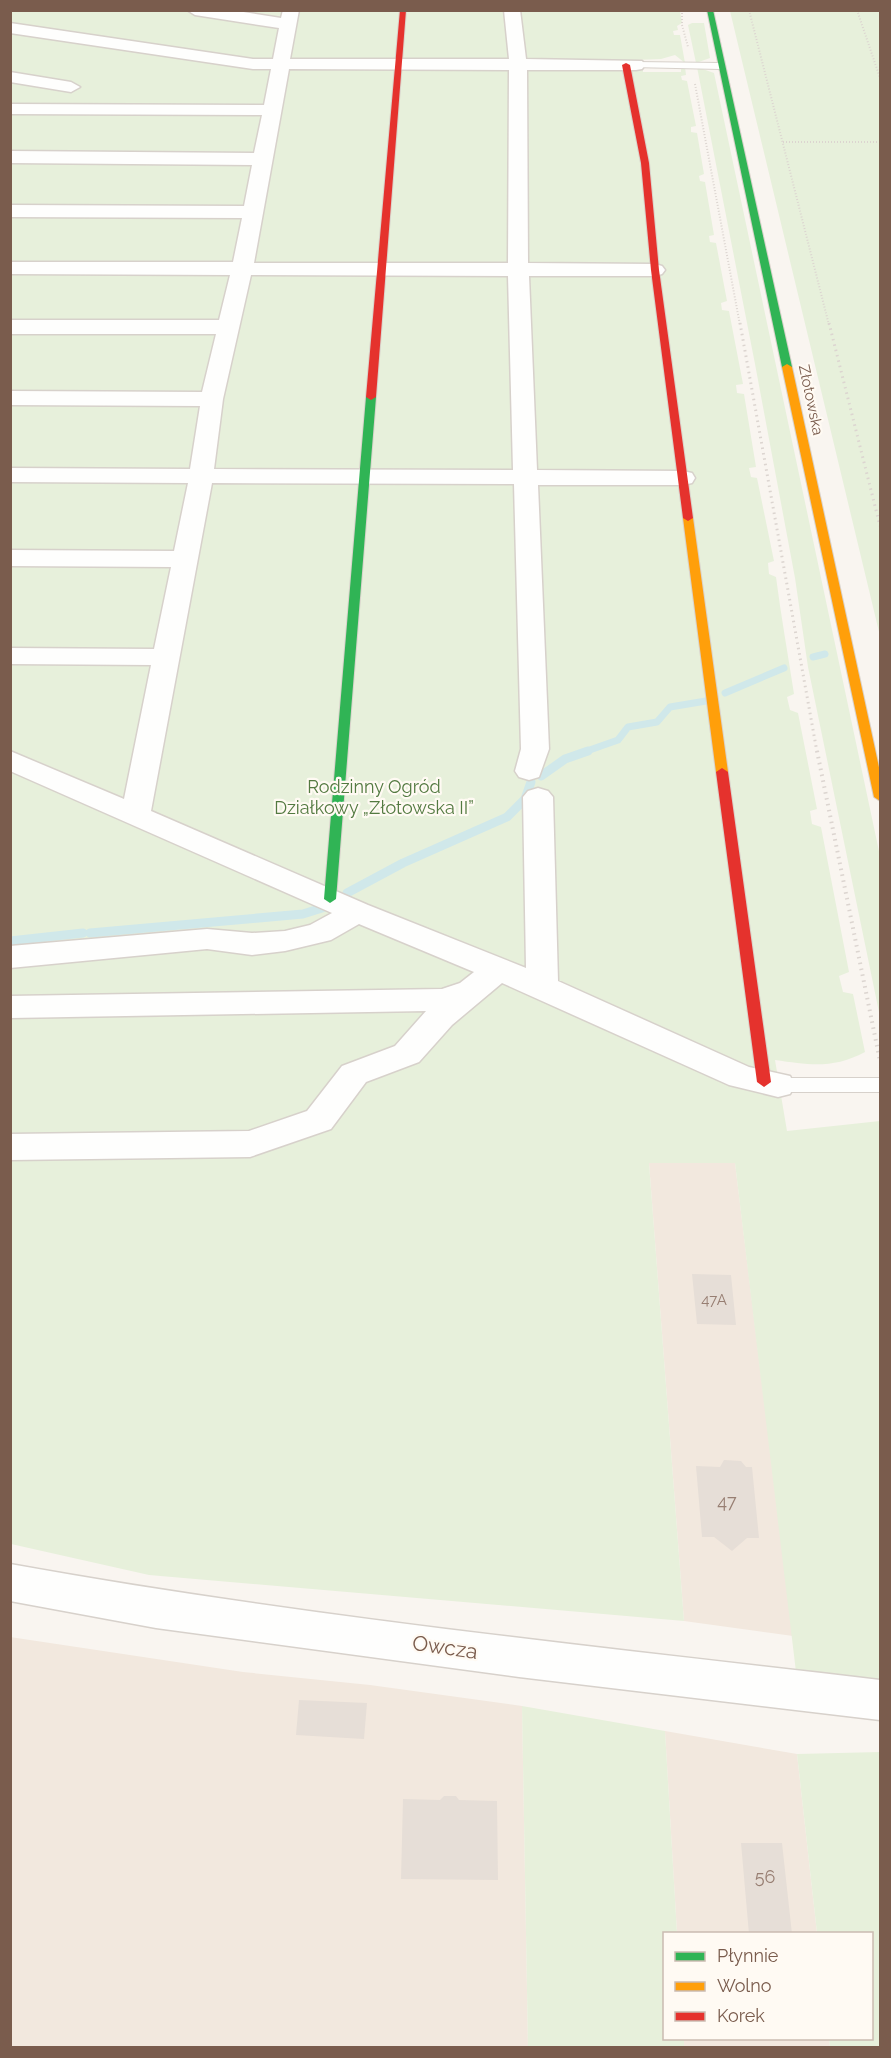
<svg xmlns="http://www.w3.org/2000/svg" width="891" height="2058" font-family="Raleway,sans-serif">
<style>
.residential{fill:#f2e8de}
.green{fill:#e7f0db}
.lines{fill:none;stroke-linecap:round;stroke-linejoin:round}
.stream-far1{stroke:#d0e8ea;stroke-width:7}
.stream{stroke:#d0e8ea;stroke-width:9}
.building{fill:#e6ded7}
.lane-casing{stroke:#d7d1cb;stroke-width:2}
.street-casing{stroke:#d7d1cb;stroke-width:3}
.fast-casing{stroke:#d9d2cb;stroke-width:2}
.slow-casing{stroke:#d9d2cb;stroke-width:2}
.jam-casing{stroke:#d9d2cb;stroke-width:2}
.path-far2{stroke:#dcd5d0;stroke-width:2;stroke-dasharray:1 2;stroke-linecap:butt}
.path-far1{stroke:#dcd5d0;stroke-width:3;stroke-dasharray:1.5 4;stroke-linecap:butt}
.path{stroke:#dcd5d0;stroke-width:4;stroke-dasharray:1.5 4.5;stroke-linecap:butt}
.lane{fill:#fefefd;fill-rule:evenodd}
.street{fill:#fefefd;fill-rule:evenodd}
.fast{fill:#30b455;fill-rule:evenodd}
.slow{fill:#ff9f0a;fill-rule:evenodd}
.jam{fill:#e5322d;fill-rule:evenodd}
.labels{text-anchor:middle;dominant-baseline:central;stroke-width:4.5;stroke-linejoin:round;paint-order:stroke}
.far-street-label{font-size:15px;fill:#7a5c4d;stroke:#fffaf3}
.number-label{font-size:15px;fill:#977e72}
.park-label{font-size:18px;fill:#537a41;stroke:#fffaf3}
.near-number-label{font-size:18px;fill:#977e72}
.near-street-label{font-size:21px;fill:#7a5c4d;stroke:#fffaf3}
</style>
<rect width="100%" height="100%" fill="#f9f5f0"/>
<!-- residential -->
<path class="residential" d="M649,1163h86l58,473 -109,-15z
M10,1637l233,35 127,13 152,21 6,341h-517z
M665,1731l132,23 20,179h-140z
M684,2039h145l1,8h-146z"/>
<!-- green -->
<path class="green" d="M11,11h669l2,12 -5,3 1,4 -5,1 1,4h6l5,28 -10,-8 -14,4 -26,1 1,7h6l1,5h38v-5h4l1,8 -5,1 1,4 5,1 9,45 -5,1v5l6,1 7,41 -5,2 1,5 5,1 9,53 -5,1 1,6 6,1 11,58 -6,2 1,7 7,1 14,73 -7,1 1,8 7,1 12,73 -7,1 2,9 6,1 17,83 -6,2 1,11 7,3c5,39 12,78 18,117l-7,3 3,13 8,3 19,96 -7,2 2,13 9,3 28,145 -10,4 4,16 10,2 12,58c-32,17 -55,13 -90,8l12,71 93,-10v562l-84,-11 -61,-509h-86l35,458 -535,-46 -138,-31z
M730,11h150v625z
M692,23h12l6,35 -14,5 -8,-38z
M697,67l17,6 166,783v161l-72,-350 -13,-89 -40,-214z
M522,1706l143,25 12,202 -13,1v104l20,1v8h-156z
M880,1752v295h-50l-1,-8 43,-1v-104l-55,-1 -20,-179z"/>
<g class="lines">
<!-- stream-far1 -->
<path class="stream-far1" d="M813,657l12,-3
M725,693l59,-25
M584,752l34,-12 10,-13 29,-5 13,-15 36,-6"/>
<!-- stream -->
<path class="stream" d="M541,776l24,-17 23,-8
M347,893l56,-30 104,-46 18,-18 6,-17
M90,933l213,-19 19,-6
M10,941l73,-8"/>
</g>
<!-- building -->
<path class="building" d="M692,1274l39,1 5,50 -39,-1z
M724,1460l17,1 5,6h6l7,71h-12l-15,13 -18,-14h-12l-6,-71 24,1z
M299,1700l68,3 -3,36 -68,-4z
M444,1796h12l3,4 38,1 1,79 -97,-1 2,-80 37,1z
M741,1843h41l10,91h-43z"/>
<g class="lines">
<!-- lane casing -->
<g class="lane-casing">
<path id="lane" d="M636,62l84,1 5,3 -5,3 -88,-2 -1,-2z
M778,1078h102v14h-102l-7,-2 -3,-5 3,-5z"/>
</g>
<!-- street casing -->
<g class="street-casing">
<path id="street" d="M187,10h44l50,8 2,-8h16l-9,49h219l-5,-49h16l6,49 116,2 3,4 -3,4 -6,1h-109l1,193 127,1 7,2 3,4 -3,4 -7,2h-126l8,194 146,1 9,2 3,5 -3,5 -9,2h-145l11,264 -10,28 -10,3 -10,-3 -4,-6 6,-22 -7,-265 -302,-1 -61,328 217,94 158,63 -3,-171 5,-6 10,-3 10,3 5,6 5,184 191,86 41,9 5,9 -5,9 -12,3 -49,-12 -227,-102 -50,42 -33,37 -53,20 -35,47 -81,28 -240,3v-26l239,-3 58,-20 35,-45 53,-20 31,-35 -416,7v-22l432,-7 18,-6 14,-11 -115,-48 -28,16 -46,11 -33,4 -45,-6 -197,19v-22l197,-17 45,4 33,-2 25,-6 22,-12 -322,-142v-20l114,48 27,-134 -141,-1v-16l144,1 17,-82 -161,-1v-16l164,1 14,-68 -178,-1v-14l180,1 10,-63 -190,-1v-14l192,1 14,-58h-206v-14h209l11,-45 -220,-1v-12h223l9,-44 -232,-1v-12l234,1 8,-41 -242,-2v-12l244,2 8,-38 -252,-1v-10l254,1 7,-36h-18l-243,-36v-10l243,36h20l6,-31 -84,-13zM289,69l220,1 -1,193h-254zM251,275l257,1 5,194 -299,-1 9,-70z
M10,72l61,10 9,5 -9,5 -61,-10z
M10,1564c288,52 580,82 870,116v40l-361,-43 -363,-49 -146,-27z"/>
</g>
<!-- fast casing -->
<g class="fast-casing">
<path id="fast" d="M707,10h6l79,357 -5,3 -5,-3z
M371,394l5,3 -40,502 -6,4 -6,-4 42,-502z"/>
</g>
<!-- slow casing -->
<g class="slow-casing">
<path id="slow" d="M787,364l5,3 88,405v29l-6,-4 -92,-430z
M688,515l5,3 35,254 -6,4 -6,-4 -33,-254z"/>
</g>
<!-- jam casing -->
<g class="jam-casing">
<path id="jam" d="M400,10h6l-30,387 -5,3 -5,-3z
M626,63l4,2 19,98 10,107 34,248 -5,3 -5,-3 -32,-248 -10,-107 -19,-98z
M722,768l6,4 43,310 -7,5 -7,-5 -41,-310z"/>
</g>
<!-- path-far2 -->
<path class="path-far2" d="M682,10v15l6,22
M749,10l80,315
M857,10l23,68
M695,84l45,241
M783,142h97"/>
<!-- path-far1 -->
<path class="path-far1" d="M740,323l77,429
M829,323l51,203"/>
<!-- path -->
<path class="path" d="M817,751l63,310"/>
<!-- lane -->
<use href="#lane" class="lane"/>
<!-- street -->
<use href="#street" class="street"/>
<!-- fast -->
<use href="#fast" class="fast"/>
<!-- slow -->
<use href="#slow" class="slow"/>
<!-- jam -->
<use href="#jam" class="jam"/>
</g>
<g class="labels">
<!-- far-street labels -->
<g class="far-street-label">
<text transform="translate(811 400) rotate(78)">Złotowska</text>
</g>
<!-- number labels -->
<g class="number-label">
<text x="714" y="1300">47A</text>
</g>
<!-- park labels -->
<g class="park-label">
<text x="374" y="786">Rodzinny Ogród<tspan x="374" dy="21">Działkowy „Złotowska II”</tspan></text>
</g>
<!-- near-number labels -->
<g class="near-number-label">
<text x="727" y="1501">47</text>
<text x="765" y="1876">56</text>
</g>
<!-- near-street labels -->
<g class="near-street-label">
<text transform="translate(445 1647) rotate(8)">Owcza</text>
</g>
</g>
<!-- border -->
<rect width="891" height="2058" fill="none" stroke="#7a5c4d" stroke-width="24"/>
<!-- legend -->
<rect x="663" y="1932" width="210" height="108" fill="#fffaf3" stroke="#cabbb1" stroke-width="1.5"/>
<rect x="675" y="1952" width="30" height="9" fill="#30b455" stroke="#cabbb1" stroke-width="1.5"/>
<text x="717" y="1962" font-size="18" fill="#7a5c4d">Płynnie</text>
<rect x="675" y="1982" width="30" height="9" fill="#ff9f0a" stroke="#cabbb1" stroke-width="1.5"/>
<text x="717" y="1992" font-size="18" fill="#7a5c4d">Wolno</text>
<rect x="675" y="2012" width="30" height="9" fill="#e5322d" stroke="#cabbb1" stroke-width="1.5"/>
<text x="717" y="2022" font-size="18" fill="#7a5c4d">Korek</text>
</svg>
